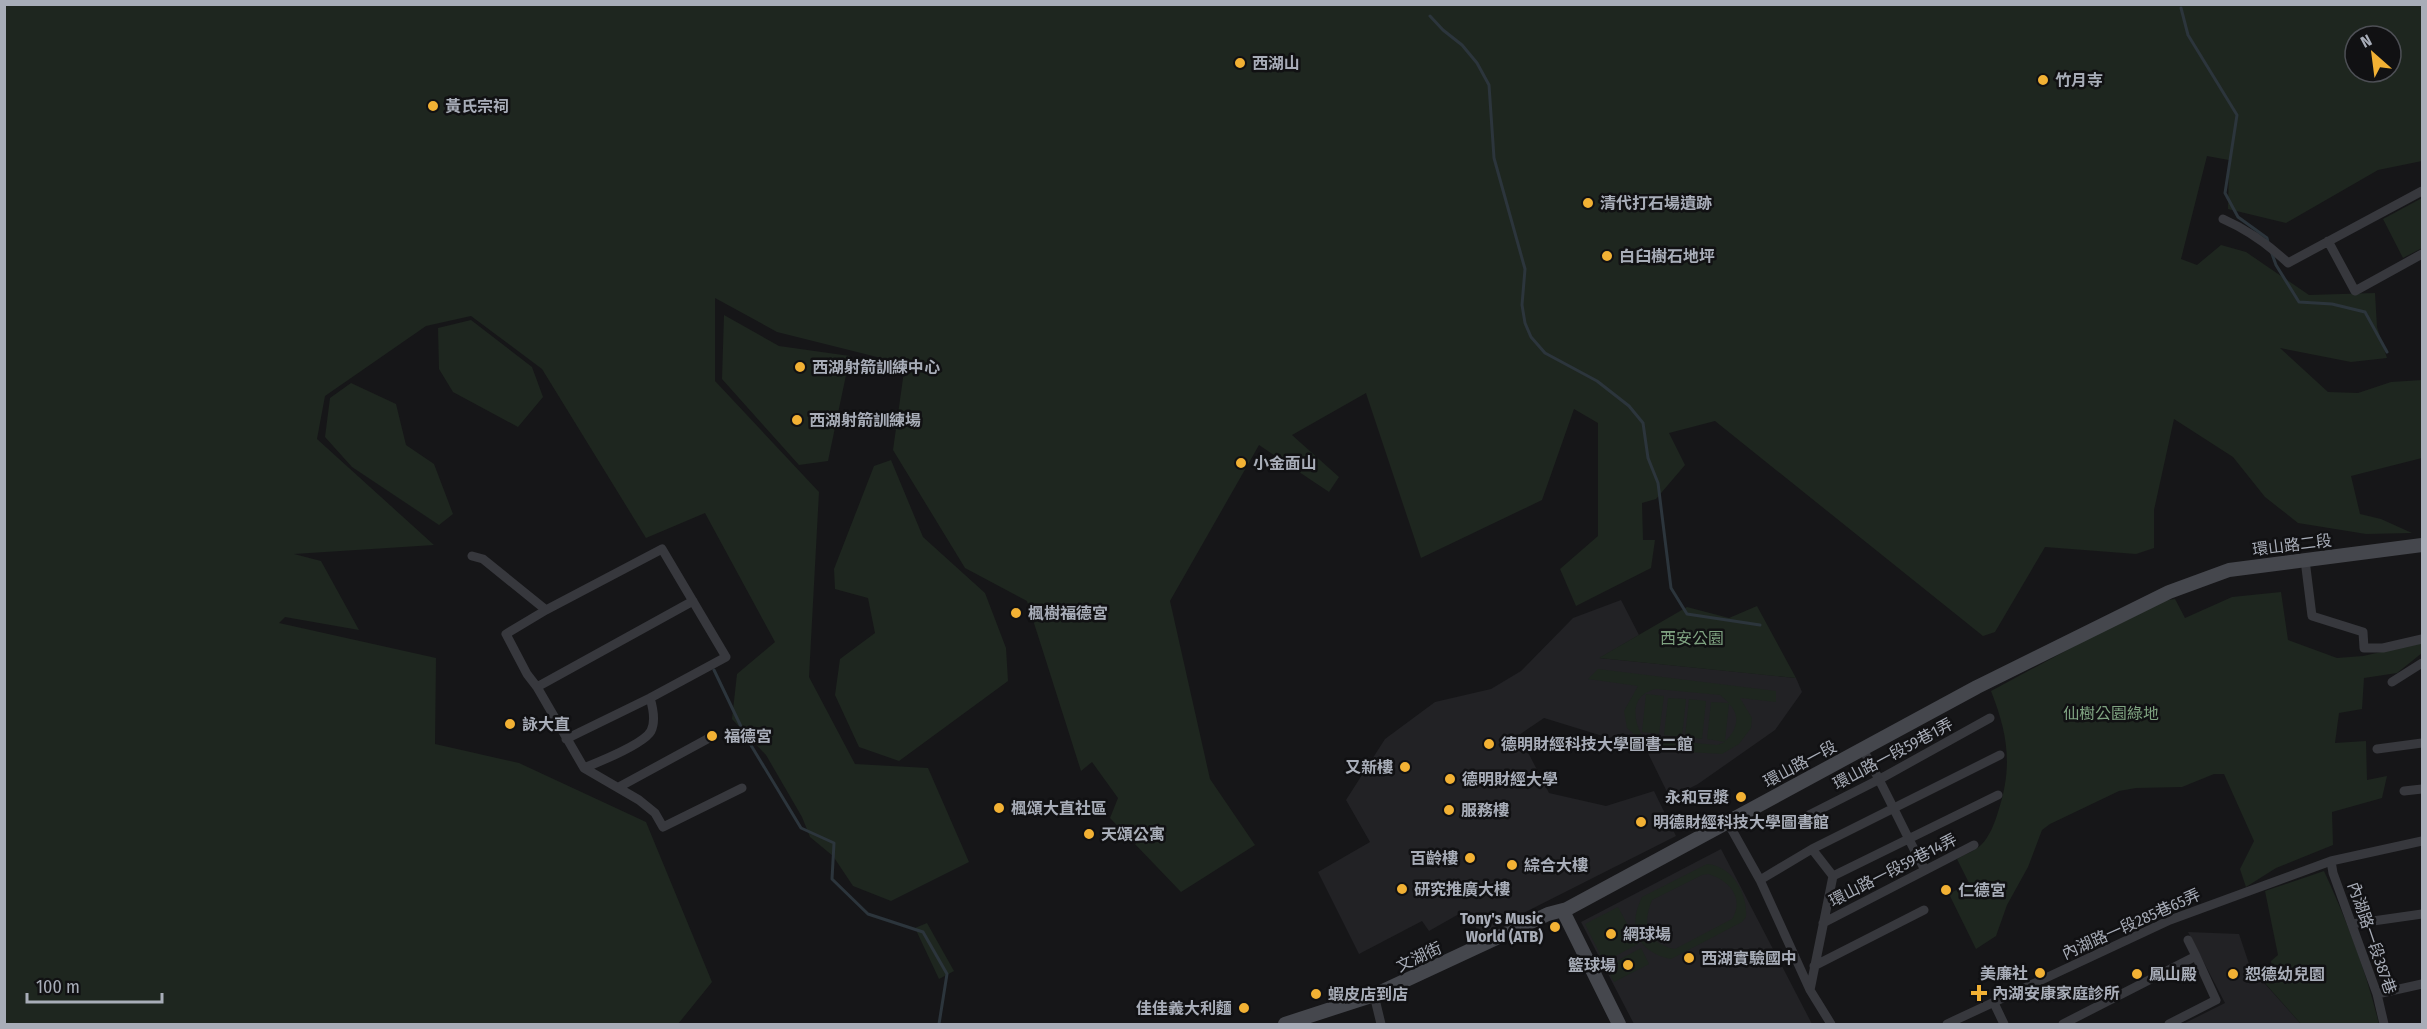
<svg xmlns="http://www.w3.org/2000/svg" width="2427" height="1029" font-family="'Fira Sans Condensed','Noto Sans TC',sans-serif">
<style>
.built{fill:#222225}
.green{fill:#1e261f;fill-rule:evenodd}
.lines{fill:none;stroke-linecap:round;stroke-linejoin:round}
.stream{stroke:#2c353c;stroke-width:3}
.street{stroke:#37383d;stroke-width:9}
.secondary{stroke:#45474d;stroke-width:14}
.poi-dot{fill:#f2b134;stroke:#111113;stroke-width:2}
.labels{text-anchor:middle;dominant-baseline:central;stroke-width:5;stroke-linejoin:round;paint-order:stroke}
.poi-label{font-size:16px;font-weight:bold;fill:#a8adb8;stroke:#111113;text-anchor:start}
.street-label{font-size:16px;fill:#a8adb8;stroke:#111113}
.park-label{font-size:16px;fill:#7fa381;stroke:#111113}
</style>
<rect width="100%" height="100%" fill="#161618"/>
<!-- built -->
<path class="built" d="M1621,600l18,35 -39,23 196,20 6,14 -27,38 -77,54 -28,14 -24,-49 -23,-16 -14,5 -65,-20 -25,17 30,58 57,13 48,-15 22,45 -196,99 -14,-25 -37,21 -7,-10 -63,33 -41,-82 52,-30 -24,-42 39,-61 50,-37 56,-13 30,-18 52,-53z
M1721,849l91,175h-178l-53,-102z
M2188,932l51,2 11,33 51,57h-118l42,-21z"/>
<!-- green -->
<path class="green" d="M5,5h2417v156l-44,9 -92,53 -58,-14 1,-49 -22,-4 -26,103 16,6 24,-20 25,7 63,43 66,-2 2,34 10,31 -36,4 -71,-14 48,44 30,1 33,-11 31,-2v78l-71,18 9,38 21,5 31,14 -46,1 -68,-11 -33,-26 -32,-40 -59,-38 -20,91v38l-18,6 -91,-7 -50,85 -12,4 -268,-215 -46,12 16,32 -29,34 -14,4 1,37h12l-4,28 -75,38 -16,-37 38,-33v-113l-24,-14 -32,91 -121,58 -55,-165 -74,42 47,42 -10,15 -70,-47 -89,156 40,178 45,66 -74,47 -71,-74 8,-20 -26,-36 -11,9 -54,-170 -62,-33 -72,-118 12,-86 -128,-32 -62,-34v83l104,111 -10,185 46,87 73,4 41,94 -78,39 -38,-15 -20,-30 -23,-19 -8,-20 -36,-62 -34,-36 5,-45 38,-32 -70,-129 -59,25 -104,-169 -71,-53 -45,10 -101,70 -8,43 117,106 -140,9 27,7 38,69 -74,-13 -6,6 157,35 -1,86 84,19 127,59 66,160 -34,42h-673zM2355,36h36v36h-36z
M2422,198v50l-19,10 -20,-39z
M724,315l55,31 71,10 -22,105 -29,4 -77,-86z
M471,320l61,47 11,30 -25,30 -65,-35 -14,-23 -1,-41z
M351,383l45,21 10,41 28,19 19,50 -14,11 -87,-58 -27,-30 5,-39z
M891,460l32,77 62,56 21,55 2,33 -109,80 -40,-14 -24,-52 5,-36 35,-26 -7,-35 -33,-9 -1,-20 40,-103z
M2281,592l7,48 49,18 26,-2 59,-13v10l-25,20 -33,5 -2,31 -23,4 -4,30 31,-2 1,39 20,-4 -5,22 -50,14 1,33 -57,23 -30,19 -6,-18 14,-28 -30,-67h-10l-32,13 -46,1 -17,3 -69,33 -8,6 -14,37 -21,38 -11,31 -20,13 -27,-55 20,-11 -12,-24c8,-5 18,-8 24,-14 8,-7 14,-23 17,-33 15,-45 10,-78 -7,-121l165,-89 19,-3 10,19 47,-21z
M1757,606l39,72 -197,-20 88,-51 42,11z
M1598,669l178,22v11l-36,-4 12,20 -1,10 -12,16 -17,10 -69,-4 -26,-22 -3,-17 14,-25 -50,-7zM1656,689l64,6 9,8 -18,-1 -4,37 18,3 -8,3 -67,-6 -9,-5c-9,-18 -9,-40 15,-45zM1729,704c12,11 8,27 -4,37z
M1646,694l18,2 -5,38 -17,-2z
M1668,698l18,1 -4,38 -18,-2z
M1689,699l17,2 -4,38 -17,-2z
M1707,864c25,2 41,29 39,53l-4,5 -71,37c-34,-7 -44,-32 -29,-62zM1708,874c21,6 37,24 24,45l-57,30c-29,-6 -33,-24 -23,-49l50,-25z
M2324,871c23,50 42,100 55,153h-78l-38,-43 11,-4 -3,-16 7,-6 -13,-64z
M1618,907l20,37 -34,18 -19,-38z
M927,923l27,48 -15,8 -24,-51z
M1641,948l8,16 -35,18 -8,-15z"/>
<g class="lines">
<!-- stream -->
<path class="stream" d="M2181,8l7,27 49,80 -12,78 13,24 29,21 1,4
M1430,16l13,14 19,15 15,18 12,22 5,73 31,111 -3,36 3,18 6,14 14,16 52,28 32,25 14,17 5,35 10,25 13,105 16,26 73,11
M2271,251l5,14 23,37 33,2 33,8 22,40
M714,670l32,67 55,91 33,15 -2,36 36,35 55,18 24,42 -8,50"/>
<!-- street -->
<path class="street" d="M2223,219c25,11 45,25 65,44l134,-72
M2328,241l27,50 67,-37
M472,556l11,3 63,51
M2305,560l7,56 51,16 1,16h19l39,-9
M2392,682l30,-19
M537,687l156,-86
M566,739l84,-41 76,-41 -64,-108 -116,61 -40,24 21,40 10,13 47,81 55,32 16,13 8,14 79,-39
M1862,748c23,40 41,82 63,122
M2377,749l45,-6
M584,768c15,-6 60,-24 67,-37 5,-10 2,-23 -1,-33
M619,787l92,-50
M2404,791l18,-2
M1809,815l71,-36 110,-61
M1727,821l33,59 50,110 21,34
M2331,861l2,12 44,121 7,30
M1833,876l165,-81
M1760,880l52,-31 188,-94
M1823,923l151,-78
M2352,924l70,-10
M1814,966l110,-56
M1810,990l23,-114 -21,-27
M2377,994l45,-10
M1374,995l7,29
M1994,1003l10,21
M1947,1024l223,-104 161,-59 91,-20
M2063,1024l133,-68 -8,-16
M2169,1024l47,-24 -20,-44"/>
<!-- secondary -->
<path class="secondary" d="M1563,911l56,113
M1285,1024l89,-29 174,-81 19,-5 410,-222 192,-95 60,-22 193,-25"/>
</g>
<!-- markers -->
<g class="poi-dot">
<circle cx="1240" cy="63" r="6"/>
<circle cx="2043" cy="80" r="6"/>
<circle cx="433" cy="106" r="6"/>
<circle cx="1588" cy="203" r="6"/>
<circle cx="1607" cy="256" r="6"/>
<circle cx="800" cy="367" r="6"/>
<circle cx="797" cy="420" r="6"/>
<circle cx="1241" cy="463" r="6"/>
<circle cx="1016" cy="613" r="6"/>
<circle cx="510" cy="724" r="6"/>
<circle cx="712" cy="736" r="6"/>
<circle cx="1489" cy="744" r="6"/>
<circle cx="1405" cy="767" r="6"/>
<circle cx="1450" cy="779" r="6"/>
<circle cx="1741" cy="797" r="6"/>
<circle cx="999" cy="808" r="6"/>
<circle cx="1449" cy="810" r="6"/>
<circle cx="1641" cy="822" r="6"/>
<circle cx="1089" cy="834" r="6"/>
<circle cx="1470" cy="858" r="6"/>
<circle cx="1512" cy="865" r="6"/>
<circle cx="1402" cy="889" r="6"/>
<circle cx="1946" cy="890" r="6"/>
<circle cx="1555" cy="927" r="6"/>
<circle cx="1611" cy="934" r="6"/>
<circle cx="1689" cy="958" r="6"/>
<circle cx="1628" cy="965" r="6"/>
<circle cx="2040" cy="973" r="6"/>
<circle cx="2137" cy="974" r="6"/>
<circle cx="2233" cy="974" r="6"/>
<path d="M1976 984h6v6h6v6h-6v6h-6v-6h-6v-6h6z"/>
<circle cx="1316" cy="994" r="6"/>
<circle cx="1244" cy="1008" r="6"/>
</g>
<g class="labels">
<!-- poi labels -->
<g class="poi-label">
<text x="1252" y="63">西湖山</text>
<text x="2055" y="80">竹月寺</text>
<text x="445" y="106">黃氏宗祠</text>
<text x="1600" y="203">清代打石場遺跡</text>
<text x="1619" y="256">白臼樹石地坪</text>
<text x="812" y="367">西湖射箭訓練中心</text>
<text x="809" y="420">西湖射箭訓練場</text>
<text x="1253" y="463">小金面山</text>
<text x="1028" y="613">楓樹福德宮</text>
<text x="522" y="724">詠大直</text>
<text x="724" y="736">福德宮</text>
<text x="1501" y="744">德明財經科技大學圖書二館</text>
<text x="1393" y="767" text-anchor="end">又新樓</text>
<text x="1462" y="779">德明財經大學</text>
<text x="1729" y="797" text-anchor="end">永和豆漿</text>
<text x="1011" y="808">楓頌大直社區</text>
<text x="1461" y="810">服務樓</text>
<text x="1653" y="822">明德財經科技大學圖書館</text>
<text x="1101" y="834">天頌公寓</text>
<text x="1458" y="858" text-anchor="end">百齡樓</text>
<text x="1524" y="865">綜合大樓</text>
<text x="1414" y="889">研究推廣大樓</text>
<text x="1958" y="890">仁德宮</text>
<text x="1543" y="918" text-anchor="end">Tony's Music<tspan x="1543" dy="18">World (ATB)</tspan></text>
<text x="1623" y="934">網球場</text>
<text x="1701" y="958">西湖實驗國中</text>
<text x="1616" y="965" text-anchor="end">籃球場</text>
<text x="2028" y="973" text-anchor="end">美廉社</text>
<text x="2149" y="974">鳳山殿</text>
<text x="2245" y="974">恕德幼兒園</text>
<text x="1992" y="993">內湖安康家庭診所</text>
<text x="1328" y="994">蝦皮店到店</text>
<text x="1232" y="1008" text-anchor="end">佳佳義大利麵</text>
</g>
<!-- street labels -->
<g class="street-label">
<text transform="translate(2292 545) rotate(-7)">環山路二段</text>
<text transform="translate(1893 754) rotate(-28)">環山路一段59巷1弄</text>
<text transform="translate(1800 764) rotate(-28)">環山路一段</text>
<text transform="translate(1893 870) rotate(-27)">環山路一段59巷14弄</text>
<text transform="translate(2131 924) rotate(-24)">內湖路一段285巷65弄</text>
<text transform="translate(2372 938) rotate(71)">內湖路一段387巷</text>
<text transform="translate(1419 957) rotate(-25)">文湖街</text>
</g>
<!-- park labels -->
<g class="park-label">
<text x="1692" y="638">西安公園</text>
<text x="2111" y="713">仙樹公園綠地</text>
</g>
</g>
<!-- border -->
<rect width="2427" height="1029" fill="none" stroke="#a8adb8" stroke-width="12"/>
<!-- north arrow -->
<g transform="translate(2373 54) rotate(332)"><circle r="28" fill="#111113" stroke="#4d4f55" stroke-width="1.5"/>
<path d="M0-4.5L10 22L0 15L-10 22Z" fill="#f2b134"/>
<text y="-9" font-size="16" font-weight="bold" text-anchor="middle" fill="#a8adb8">N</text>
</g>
<!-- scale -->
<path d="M27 993v9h135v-9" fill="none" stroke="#a8adb8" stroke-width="3"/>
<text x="36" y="993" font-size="18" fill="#a8adb8" stroke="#111113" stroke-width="4.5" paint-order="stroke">100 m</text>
</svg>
